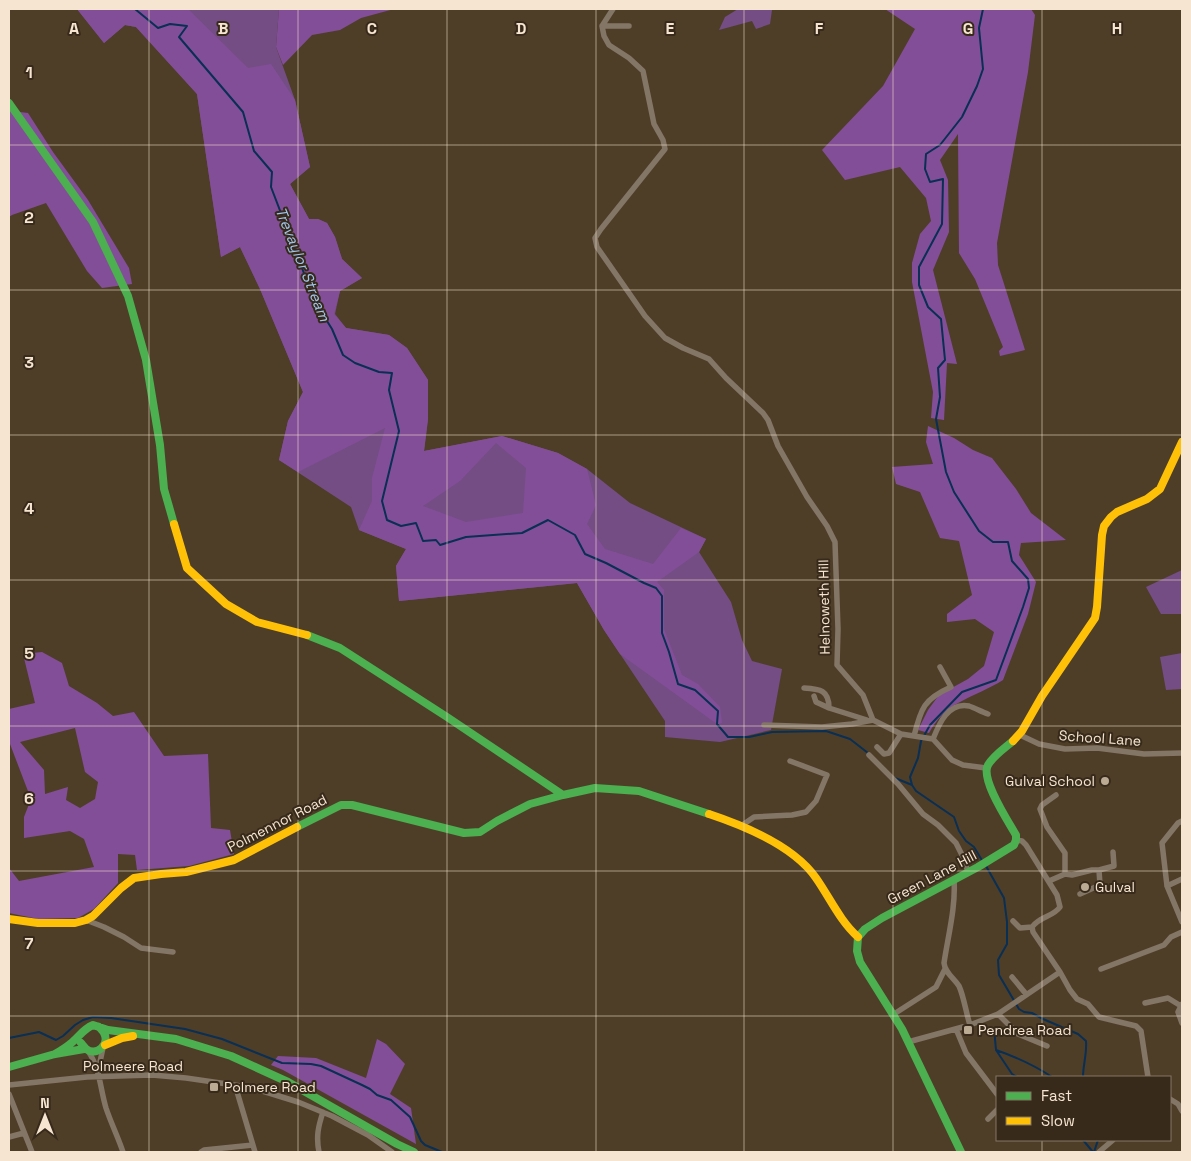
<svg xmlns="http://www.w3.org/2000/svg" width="1191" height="1161" font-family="'Space Grotesk',sans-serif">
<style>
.green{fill:#744d84}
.forest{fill:#834e98;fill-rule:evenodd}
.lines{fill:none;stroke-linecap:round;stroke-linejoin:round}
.stream{stroke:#092f54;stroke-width:2}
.street{stroke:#847666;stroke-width:5.5}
.fast{stroke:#4caf50;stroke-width:8}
.slow{stroke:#ffc107;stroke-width:8}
.grid{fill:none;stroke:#f6e5d0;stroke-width:1;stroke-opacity:0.55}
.poi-dot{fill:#bbab95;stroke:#372a1a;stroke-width:2}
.labels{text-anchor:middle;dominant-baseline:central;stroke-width:4;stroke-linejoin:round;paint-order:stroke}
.street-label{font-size:14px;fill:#f6e5d0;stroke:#372a1a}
.poi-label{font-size:14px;fill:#f6e5d0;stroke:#372a1a;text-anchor:start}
.water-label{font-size:15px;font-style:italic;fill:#a1c5ef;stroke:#372a1a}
.grid-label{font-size:16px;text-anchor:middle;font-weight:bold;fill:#f6e5d0;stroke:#372a1a;stroke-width:4;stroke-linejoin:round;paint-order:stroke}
</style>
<rect width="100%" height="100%" fill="#4e3e28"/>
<!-- green -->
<path class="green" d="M77,9h202l-3,38 19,53 15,67 -20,17 19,35h9l9,4 8,14 7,22 20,19 -22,13 -5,23 11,14 43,7 18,13 21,32v39l-4,32 78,-15 56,17 29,16 43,34 76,36 -7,13 32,50 11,38 10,21 30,8 -11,61 -51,12 -55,-5v-16l-61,-91 -27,-47 -178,18 -3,-35 10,-17 -47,-19 -8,-23 -72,-47 9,-39 15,-29 -43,-103 -20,-42 -19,10 -24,-163 -61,-67 -11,-2 -21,18z
M738,9h36l-2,1 -2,14 -14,5 -4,-8 -33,9 6,-13z
M1182,570v44h-21l-15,-27z
M1182,653v36l-16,1 -6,-33z"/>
<!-- forest -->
<path class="forest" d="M77,9h111l60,59 23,-4 24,36 15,67 -20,17 19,35h9l9,4 8,14 7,22 20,19 -22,13 -6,23 12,14 43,7 18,13 21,32v39l-4,32 78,-15 56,17 29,16 9,36 -9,19 18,25 48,15 28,-36 25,11 -7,13 -42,30 7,8v39l18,46 16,9 22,23 2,16 -5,1 -97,-70 -16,-24 -27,-47 -178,18 -3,-35 10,-17 -47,-19 13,-29v-23l13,-50 -87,44 -19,-12 9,-39 15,-29 -43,-103 -20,-42 -19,10 -24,-163 -61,-67 -11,-2 -21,18zM496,443l30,25 -3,45 -57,9 -43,-16 37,-25z
M279,9h115l-33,9 -21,12 -28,5 -29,30 -7,-18z
M885,9h146l4,6 -7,57 -31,171 1,22 27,85 -25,6 -1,-5 4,-4 -28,-68 -16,-26 -1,-119 -18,26 8,20 1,52 -16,38 24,94 -10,-1 -3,57 -13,-2 2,-26 -21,-110v-19l8,-29 11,-13 -5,-23 -26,-31 -55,13 -23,-30 61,-64 32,-57z
M9,107l3,4 16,2 25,39 35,48 41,68 3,16 -30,4 -15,-17 -41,-68 -34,12 -3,2z
M928,426l26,12 19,12 19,8 24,31 15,24 35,27 -45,3 -2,12 17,27 -8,32 -25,66c-14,9 -29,14 -43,22 -14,7 -24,18 -31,31l-11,-3 10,-20 11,-15 29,-16 16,-13 10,-34 -19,-13 -28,3v-8l25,-19 -13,-54 -19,-3 -20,-46 -24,-8 -4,-17 41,-3 -7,-22z
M42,652l20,11 7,23 28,17 16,13 21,-4 30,44 44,-2 3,74 19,2 4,24 -45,12 -52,4 -2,-15 -17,-1v29l-24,26 -16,9 -40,1 -29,-6v-45l10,13 75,-14 -10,-28 -14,-8 -46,7v-21l7,-18 -21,-55 -1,1v-36l26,-6 -12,-49zM75,728l10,44 13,10 -3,17 -15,9 -14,-8 2,-13 -23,7 -1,-24 -24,-28z
M377,1039l9,5 19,20 -15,30 21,14 5,36 -133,-74 -12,-5 7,-9 38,2 50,20z"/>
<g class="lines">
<!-- stream -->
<path class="stream" d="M135,9l23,19 12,-4 17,2 -8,11 64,75 11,39 18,21 -1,15 44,115 17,27 11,26 12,8 24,9 13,1 -3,17 10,41 -17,70 5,19 14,6 15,-3 7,18 13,-1 4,5 26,-8 56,-4 26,-13 27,15 10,19 21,9 38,20 12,5 6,8v37l7,19 9,32 17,6 23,21 -1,13 11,13h21l23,-5 54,-1 24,8 18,14
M895,778l17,7
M983,862l-9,-15 -8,-6 -7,-10 -5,-14 -38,-26 -4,-6 -2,-8 8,-19 3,-17 9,-16 32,-33 34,-12 27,-73 6,-19 -1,-9 -16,-18 -4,-19h-15l-14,-11 -25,-39 -8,-20 -10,-53 4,-22 -2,-29 7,-8 -4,-41 -13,-12 -9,-22v-18l23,-43 1,-45 -13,3 -5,-13 1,-15 14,-9 22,-28 15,-31 6,-17 -4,-41 4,-19
M986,866l18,32 3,24v22l-9,16 1,15 20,34 5,3 8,1 11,6 35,15 8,7c1,13 -3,24 -3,36
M994,1028l2,22c20,7 38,15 56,27
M9,1038l30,-6 17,8 7,-4 12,-11 8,-5 10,-3 18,1 74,11 37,10 60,24 29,1 10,2 41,19 8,4 7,6 14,5 19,17 11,24 4,4 17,7
M996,1050l16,24 5,3
M1083,1140l10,12
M1094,1152l4,-12"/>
<!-- street -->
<path class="street" d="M613,9l-11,17 2,10 5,9 20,13 14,13 11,53 9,16 2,9 -64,80 -6,9 2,9 48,69 20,22 18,10 26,11 17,19 37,35 5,7 10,26 29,51 20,29 8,16 3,87 -1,36 26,30 10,25
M602,26h27
M804,688c16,1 25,2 25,20l38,12
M814,696l2,6 13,6
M873,720l28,14 32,5 19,21 11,5 23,3
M764,725l58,2 30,-3 21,-4
M1020,735l19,9 26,5 32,-1 47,6 38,-1
M914,736c7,-28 10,-37 37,-49l-11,-20
M933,739c6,-15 15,-37 36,-33 6,2 13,6 19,8
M877,747l7,7 5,-1 12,-19
M869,755l29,29 25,30 15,11 18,18 8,16 4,13
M1056,795l-14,10 -2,4 7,18 18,26v21
M1182,821l-4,2 -16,20 5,43 15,36
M741,826l13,-9 38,-2 14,-3 10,-11 11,-26 -37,-14
M1016,840l6,1 4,4 31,50 3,12c-7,10 -20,9 -28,20l1,5 27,40 10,18 7,9 11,5 11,13 37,9 5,5 7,46
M954,879c2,28 -6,57 -10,84 1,10 10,15 15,23 5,11 7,27 11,39
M1049,881l16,-7 7,1 20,-5h7l15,-4 -1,-14
M1167,886l15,-7
M1080,894l20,-9 -1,-15
M86,920l18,7 20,10 17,11 32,4
M1013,921l7,7 12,-1
M1101,969l63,-24 7,-8 11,-5
M1012,977l14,17
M1145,1003l23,-5 13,8
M1182,1004l-4,8 4,11
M894,1014l42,-27 9,-18
M998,1014l20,20 29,12
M956,1029l10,24 31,41
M908,1042l62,-17 28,-11 62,-42
M88,1051c12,17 12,37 18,57 5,15 12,29 17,44
M98,1071l5,-23
M9,1085l78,-8 65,-2 34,3 62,9 21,6 29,9 34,14 36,19 24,17
M235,1085l20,67
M9,1094l23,58
M1170,1099l8,5 4,7
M988,1119l9,-9
M9,1137l15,-4
M201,1152l3,-2 49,-5
M319,1152c-3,-15 -1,-25 4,-40
M1099,1152l14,-12"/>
<!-- fast -->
<path class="fast" d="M9,103l84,119 35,74 18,64 14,85 4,44 10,35
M307,635l33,13 107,69 116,78 32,-7 44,3 70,23
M297,827l44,-22h11l112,28 16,-1 17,-11 33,-17 33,-9
M858,937l7,-8 17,-11 96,-51 36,-22 2,-5v-5c-8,-14 -36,-56 -28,-70 6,-10 17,-17 25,-24
M858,937l-1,14 3,11 42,67 59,123
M81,1043c1,1 5,6 5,6 11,8 24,-5 18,-16 0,-1 -4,-5 -5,-6
M55,1054c5,-3 10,-6 15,-10 8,-6 13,-15 23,-19l15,5 68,9 55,17 57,26 109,62 17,8
M9,1067l46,-13 29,-5"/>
<!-- slow -->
<path class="slow" d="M174,524l13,44 39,36 31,18 50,13
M1013,741l9,-10 20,-35 53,-78 2,-11 5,-72 2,-9 7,-9 6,-5 30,-13 13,-10 22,-47
M709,814c36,12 85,32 107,64 14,20 24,43 42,59
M9,919l29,4h37l11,-3 7,-4 28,-28 13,-10 27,-4 25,-2 48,-12 63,-33
M105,1045l17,-7 11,-2"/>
</g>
<!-- grid -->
<path class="grid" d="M149,9v1143M298,9v1143M447,9v1143M596,9v1143M744,9v1143M893,9v1143M1042,9v1068M9,145h1173M9,290h1173M9,435h1173M9,580h1173M9,726h1173M9,871h1173M9,1016h1173M1042,1140v12"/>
<!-- markers -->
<g class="poi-dot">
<circle cx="1105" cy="781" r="5"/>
<circle cx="1085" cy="887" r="5"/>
<rect x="963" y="1025" width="10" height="10" rx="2.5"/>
<rect x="209" y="1082" width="10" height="10" rx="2.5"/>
</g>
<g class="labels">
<!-- street labels -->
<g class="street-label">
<text transform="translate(824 607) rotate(-91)">Helnoweth Hill</text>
<text transform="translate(1100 738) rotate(4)">School Lane</text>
<text transform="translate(277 823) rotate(-27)">Polmennor Road</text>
<text transform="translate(932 877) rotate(-28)">Green Lane Hill</text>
<text x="133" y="1066">Polmeere Road</text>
</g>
<!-- poi labels -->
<g class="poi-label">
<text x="1095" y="781" text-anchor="end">Gulval School</text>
<text x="1095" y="887">Gulval</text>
<text x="978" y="1030">Pendrea Road</text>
<text x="224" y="1087">Polmere Road</text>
</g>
<!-- water labels -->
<g class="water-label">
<text transform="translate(303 264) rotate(68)">Trevaylor Stream</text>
</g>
</g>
<g class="grid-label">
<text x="74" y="34">A</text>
<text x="223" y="34">B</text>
<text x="372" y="34">C</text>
<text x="521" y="34">D</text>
<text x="670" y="34">E</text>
<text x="819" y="34">F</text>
<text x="968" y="34">G</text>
<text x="1117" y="34">H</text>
<text x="29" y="78">1</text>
<text x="29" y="223">2</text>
<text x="29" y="368">3</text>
<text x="29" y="514">4</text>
<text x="29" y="659">5</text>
<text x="29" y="804">6</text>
<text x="29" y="949">7</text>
</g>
<!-- border -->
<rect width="1191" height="1161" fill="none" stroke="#f6e5d0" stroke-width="20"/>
<!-- legend -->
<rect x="996" y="1076" width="175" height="65" fill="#372a1a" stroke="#837563"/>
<rect x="1006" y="1092" width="25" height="8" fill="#4caf50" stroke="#837563"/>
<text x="1041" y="1101" font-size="15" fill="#f6e5d0">Fast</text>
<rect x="1006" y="1117" width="25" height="8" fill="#ffc107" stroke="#837563"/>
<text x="1041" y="1126" font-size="15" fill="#f6e5d0">Slow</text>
<!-- north arrow -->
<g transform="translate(45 1116)" stroke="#372a1a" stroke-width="4" paint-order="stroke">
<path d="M0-4L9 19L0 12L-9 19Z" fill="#f6e5d0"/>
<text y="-8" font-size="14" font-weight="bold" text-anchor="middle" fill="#f6e5d0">N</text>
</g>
</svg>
